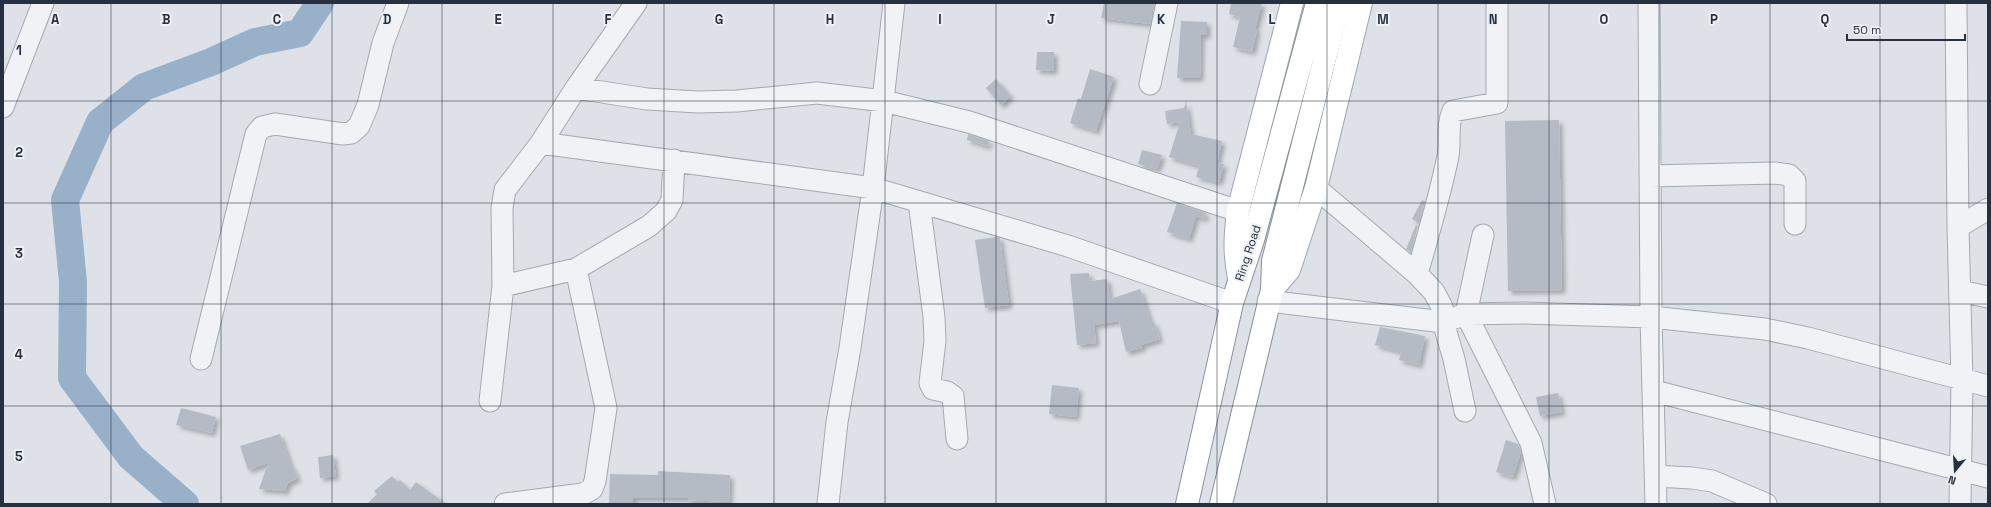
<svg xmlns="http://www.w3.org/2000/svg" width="1991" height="507" font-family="'Space Grotesk',sans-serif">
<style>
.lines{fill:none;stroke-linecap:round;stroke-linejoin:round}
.river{stroke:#98b0c8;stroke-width:28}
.building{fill:#b5bbc4;filter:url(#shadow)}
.minor-casing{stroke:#a3a9b2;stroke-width:23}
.major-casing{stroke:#9da6b3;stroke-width:24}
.highway-casing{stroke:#858f9e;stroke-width:24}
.minor{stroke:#f0f2f6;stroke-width:21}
.major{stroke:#fff;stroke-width:22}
.highway{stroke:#fff;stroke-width:22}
.grid{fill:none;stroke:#27303e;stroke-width:1;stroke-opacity:0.55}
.labels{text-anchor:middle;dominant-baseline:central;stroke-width:4;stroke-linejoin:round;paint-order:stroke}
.street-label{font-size:12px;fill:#27303e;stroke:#edf1f5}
.grid-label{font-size:13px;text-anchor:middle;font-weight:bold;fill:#27303e;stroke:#edf1f5;stroke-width:4;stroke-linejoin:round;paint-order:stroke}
</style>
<defs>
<filter id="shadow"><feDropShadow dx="3.5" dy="3.5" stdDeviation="2" flood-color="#0004"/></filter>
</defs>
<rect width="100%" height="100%" fill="#dee2e8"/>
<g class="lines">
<!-- river -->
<path class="river" d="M185,504l-54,-47 -59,-79 1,-96 -8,-82 35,-78 44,-35 67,-25 44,-20 45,-9 20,-30"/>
</g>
<!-- building -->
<path class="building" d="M1104,3h51l-5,21 -49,-6z
M1231,3h31l-7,26 2,1 -5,22 -19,-5 7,-30 -11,-3z
M1181,21l26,1v13h-6l-1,43h-23z
M1037,52h17v19l-18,-1z
M1090,69l24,8 -18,54 -26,-8 8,-25 3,1z
M996,79l15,17 -10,9 -15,-17z
M1186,101l5,33 31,7 -5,22 7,1 -5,18 -23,-5 3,-11 -30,-9 11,-35 -13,2 -2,-13 19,-3z
M1559,120l3,170 -54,1 -3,-170z
M968,134l21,7 -1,5 -21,-6z
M1142,150l20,5 -5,14 -19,-5z
M1422,200l3,1 -6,22 -7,-4z
M1177,203l29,10 -2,6 -8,-3 -7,23 -22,-7z
M1416,225l2,1 -7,26 -5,-3z
M996,237l4,1 9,67 -24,3 -10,-68z
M1089,273l1,8 17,-2 3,20 30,-10 11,34 3,-1 6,17 -19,6 1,3 -16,4 -7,-31 -25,4 2,18 -19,2 -7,-71z
M1380,327l45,9 -6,29 -20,-5 2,-8 -26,-7z
M1052,385l27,3 -3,29 -27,-3z
M1558,393l4,19 -22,4 -4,-19z
M181,408l35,9 -4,16 -36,-8z
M280,434l11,33 1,-1 6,12 -10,5 -3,8 -26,-2 9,-26 -20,7 -8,-24z
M1506,440l12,4 3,8 -8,25 -17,-5z
M333,455l3,21 -16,2 -2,-21z
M658,471l72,4 -1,27 -41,-2v-2h-55v6h-24l1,-30 48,1z
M392,476l6,6 2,-2 10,10 6,-8 30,22h-79l10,-10 -3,-3z"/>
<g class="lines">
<!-- minor casing -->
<g class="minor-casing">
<path id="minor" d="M1649,3l2,314 114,12 43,9 180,48
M1956,3l2,224 4,152 -2,125
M1150,84l17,-81
M576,88l71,11 51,3 39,-1 80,-8 67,8 85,21 269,89
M3,107l40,-104
M541,143l332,45 195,58 164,57
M1650,176l125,-3 14,2 6,6v43
M1316,188l101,86 17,18 8,15 1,15 11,37 11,52
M919,202l15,115 1,24 -5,42 3,6 14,3 6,4 4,43
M1958,227l30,-18
M1483,235l-17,79 65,129 14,61
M1417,274c11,-39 23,-78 31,-118 3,-15 -2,-30 5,-45l44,-8v-100
M503,286l73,-17 73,-43 17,-15 6,-11 2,-40
M1960,291l28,6
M1268,301l175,21 23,-8 57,-1 128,4 5,187
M201,359l55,-225 6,-7 13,-3 68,10 8,-1 8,-7 9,-21 15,-62 15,-40
M1654,391l334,86
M490,401l13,-115 -1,-78 3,-18 36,-47 35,-55 60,-85
M1655,476l37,2 20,3 54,23
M505,504l78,-10 9,-5 3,-8 11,-73 -30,-139
M828,504l9,-82 13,-74 23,-160 21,-185"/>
</g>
<!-- major casing -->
<g class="major-casing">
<path id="major" d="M1239,278c-5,-25 -4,-41 -1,-67l54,-208
M1272,290l17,-20 27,-82 45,-185"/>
</g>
<!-- highway casing -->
<g class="highway-casing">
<path id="highway" d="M1187,504l45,-201 21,-63 64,-237
M1221,504l51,-214 1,-29 66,-258"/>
</g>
<!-- minor -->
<use href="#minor" class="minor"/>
<!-- major -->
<use href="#major" class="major"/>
<!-- highway -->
<use href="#highway" class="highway"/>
</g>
<!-- grid -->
<path class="grid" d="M111,3v501M221,3v501M332,3v501M442,3v501M553,3v501M664,3v501M774,3v501M885,3v501M996,3v501M1106,3v501M1217,3v501M1327,3v501M1438,3v501M1549,3v501M1659,3v501M1770,3v501M1880,3v501M3,101h1985M3,203h1985M3,304h1985M3,406h1985"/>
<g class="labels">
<!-- street labels -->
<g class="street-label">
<text transform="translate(1248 253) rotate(-72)">Ring Road</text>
</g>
</g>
<g class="grid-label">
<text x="55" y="24">A</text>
<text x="166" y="24">B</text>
<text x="277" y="24">C</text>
<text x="387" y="24">D</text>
<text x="498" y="24">E</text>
<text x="608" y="24">F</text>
<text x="719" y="24">G</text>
<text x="830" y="24">H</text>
<text x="940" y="24">I</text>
<text x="1051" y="24">J</text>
<text x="1161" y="24">K</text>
<text x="1272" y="24">L</text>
<text x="1383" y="24">M</text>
<text x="1493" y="24">N</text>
<text x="1604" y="24">O</text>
<text x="1714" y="24">P</text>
<text x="1825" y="24">Q</text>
<text x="19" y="55">1</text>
<text x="19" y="157">2</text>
<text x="19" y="258">3</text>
<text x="19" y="359">4</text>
<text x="19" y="461">5</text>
</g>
<!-- border -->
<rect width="1991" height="507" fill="none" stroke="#27303e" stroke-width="8"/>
<!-- north arrow -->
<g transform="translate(1955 471) rotate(198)" stroke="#edf1f5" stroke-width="3" paint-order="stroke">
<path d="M0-3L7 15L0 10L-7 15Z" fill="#27303e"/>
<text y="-6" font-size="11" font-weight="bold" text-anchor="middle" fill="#27303e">N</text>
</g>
<!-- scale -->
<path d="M1847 34v6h118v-6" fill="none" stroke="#27303e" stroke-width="2"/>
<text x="1853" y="34" font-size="12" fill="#27303e" stroke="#edf1f5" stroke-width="3" paint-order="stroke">50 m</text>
</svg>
